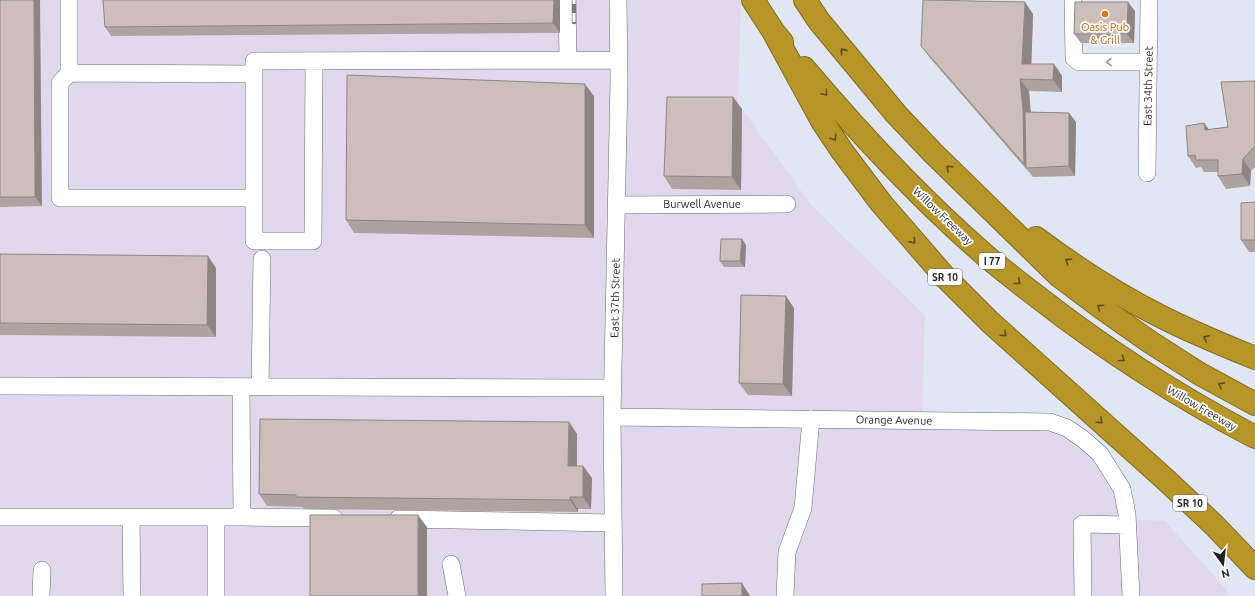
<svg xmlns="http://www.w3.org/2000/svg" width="1255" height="596" font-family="Ubuntu,sans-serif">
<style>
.industrial{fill:#e2d8ed}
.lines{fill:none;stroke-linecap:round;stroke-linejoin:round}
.minor-casing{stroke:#666b74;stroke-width:18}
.highway-casing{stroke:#816c25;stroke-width:24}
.minor{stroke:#fff;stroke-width:17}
.highway{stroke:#b79526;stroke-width:22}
.rail-casing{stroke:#757980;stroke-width:4.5}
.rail{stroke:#fff;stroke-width:3;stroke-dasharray:9;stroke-linecap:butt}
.wall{fill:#afa3a1}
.shaded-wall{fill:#8e8583}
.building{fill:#cbbebb;stroke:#8e8583}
.oneway{stroke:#5b4f25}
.oneway2{stroke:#9a9b9c}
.food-dot{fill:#e8710a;stroke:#fff;stroke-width:1.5}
.labels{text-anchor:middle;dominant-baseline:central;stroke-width:3.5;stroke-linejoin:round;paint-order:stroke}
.shield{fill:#fff;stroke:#626366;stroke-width:1}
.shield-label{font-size:10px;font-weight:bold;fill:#1e2024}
.food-label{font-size:11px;fill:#c56008;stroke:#fff}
.street-label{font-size:11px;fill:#1e2024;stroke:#fff}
</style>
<rect width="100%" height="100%" fill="#e1e7f2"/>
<!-- industrial -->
<path class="industrial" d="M0,0h741l-3,103 74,103 113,109 -3,105 128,2 50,32 27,65 38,2 61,68 2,7h-1228z"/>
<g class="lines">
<!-- minor casing -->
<g class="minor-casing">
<path id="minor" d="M69,0v73l185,1
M567,0l1,60
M1073,0l1,58 5,4h69
M314,61l-1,180h-59v-180l365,-1
M69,73l-9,10v115h194
M1147,173l2,-173
M617,205l170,-1
M0,386l612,2
M260,387l2,-128
M612,417l438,5 17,6 16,11 17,15 22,35 5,25 4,82
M0,517h242l-1,-130
M131,517l1,79
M216,517v79
M242,517l92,1
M398,519l215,4
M451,564l6,32
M41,596l1,-26
M614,596l-2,-179 7,-337 -1,-80
M785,596l2,-44 16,-44 8,-89
M1083,596l-1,-72 45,1"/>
</g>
<!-- highway casing -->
<g class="highway-casing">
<path id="highway" d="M753,0l20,31 9,11
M805,0l14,21 77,93 37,39 126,123 44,33 47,33 50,32 55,30
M773,31l49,90 20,30 39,52 64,74 45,45 176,158 48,45 41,43
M804,68c56,66 115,130 181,187 17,15 36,29 54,43 68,53 140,99 216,139
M1036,238c39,29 80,56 124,78 31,16 63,29 95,42"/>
</g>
<!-- minor -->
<use href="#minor" class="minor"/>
<!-- highway -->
<use href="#highway" class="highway"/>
<!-- rail casing -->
<g class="rail-casing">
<path id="rail" d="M574,22v-22"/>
</g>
<!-- rail -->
<use href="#rail" class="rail"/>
</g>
<!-- wall -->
<path class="wall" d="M0,0l42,206 -42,1z
M103,0h457v33l-449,3 -6,-9z
M1135,11l-1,32h-53l-7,-9z
M1033,14l-2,50h23l8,12v16l-33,-1 2,21 38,1 7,9 -1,54 -42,1 -103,-119 -9,-12z
M1255,81v86l-4,4 -1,15 -24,3 -8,-13v-4h-14l-3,-5 -5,1 -8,-12 16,-33 5,7 19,-3z
M594,96v142l-240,-5 -8,-13z
M733,97l9,12 -1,81 -69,-1 -8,-13z
M1255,202v50h-6l-8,-12z
M746,245l-1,22h-21l-4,-6z
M0,254l216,14v69l-216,-2z
M794,308l-2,88 -44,-1 -9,-12z
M569,422l8,12v32h6l9,12 -1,31h-13v3l-274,-3 -2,-2 -35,-1 -8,-12z"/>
<!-- shaded-wall -->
<path class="shaded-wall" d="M34,0h6l2,206 -7,-9z
M554,0h6v33l-7,-10z
M1025,2l8,12 -2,62 -9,-12z
M1128,2l7,9 -1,32 -7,-9z
M1054,64l8,12v16l-9,-12z
M1020,79l9,12 2,31 -4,46 -3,-4z
M585,84l9,12v142l-9,-13z
M733,97l9,12 -1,81 -9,-13z
M1069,113l7,9 -1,54 -6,-10z
M1204,123l9,12 -8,-5z
M1243,159l8,12 -1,15 -8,-12z
M742,239l4,6 -1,22 -5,-6z
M208,256l8,12v69l-9,-12z
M786,296l8,12 -2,88 -9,-12z
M569,422l8,12v44l-9,-12z
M583,466l9,12 -1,31 -8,-12z
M570,497l8,12v3l-8,-12z
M418,515l9,12v69h-9z
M742,583l8,13h-8z"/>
<!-- building -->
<path class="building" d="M0,0h34l1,197h-35z
M103,0h451l-1,23 -448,4z
M923,0l102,2 -3,62h32l-1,16 -33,-1 3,31 1,54 -103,-118z
M1075,2h53l-1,32h-53z
M347,75l238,9v141l-239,-5z
M1255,81v65l-12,13 -1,15 -24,2v-16h-22l-1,-5 -7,1 -2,-30 18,-3 1,7 23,-3 -7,-45z
M667,97h66l-1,80 -68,-1z
M1025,112l44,1v53l-43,2z
M1255,202v38h-14v-37z
M721,239h21l-2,22h-20z
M0,254l208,2 -1,69 -207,-2z
M741,295l45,1 -3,88 -44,-1z
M260,419l309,3 -1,44h15v31h-13v3l-274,-3v-2l-37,-1z
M310,515h108v81h-108z
M742,583v13h-40v-12z"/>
<!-- one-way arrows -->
<defs><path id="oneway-chevron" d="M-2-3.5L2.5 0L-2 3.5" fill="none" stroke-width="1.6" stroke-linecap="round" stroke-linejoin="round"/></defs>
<g class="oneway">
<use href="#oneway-chevron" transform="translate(843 51) rotate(-129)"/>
<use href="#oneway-chevron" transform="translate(825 93) rotate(50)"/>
<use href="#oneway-chevron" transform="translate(834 138) rotate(56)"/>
<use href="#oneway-chevron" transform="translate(949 168) rotate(-136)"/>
<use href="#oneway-chevron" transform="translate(913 241) rotate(49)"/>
<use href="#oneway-chevron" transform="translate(1068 261) rotate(-147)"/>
<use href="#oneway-chevron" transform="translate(1018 282) rotate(39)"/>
<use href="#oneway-chevron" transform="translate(1100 307) rotate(-144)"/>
<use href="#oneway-chevron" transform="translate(1004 334) rotate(42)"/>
<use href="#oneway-chevron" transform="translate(1206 338) rotate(-155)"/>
<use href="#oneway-chevron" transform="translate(1122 359) rotate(34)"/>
<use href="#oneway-chevron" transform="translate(1221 385) rotate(-151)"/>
<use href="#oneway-chevron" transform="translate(1100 421) rotate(42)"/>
</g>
<use class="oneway2" href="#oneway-chevron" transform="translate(1109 62) rotate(-180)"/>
<!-- markers -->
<circle class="food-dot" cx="1105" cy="14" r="4"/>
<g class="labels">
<!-- shield labels -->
<g class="shield">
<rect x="979" y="253" width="26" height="16" rx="3"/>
<rect x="928" y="269" width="34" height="16" rx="3"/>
<rect x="1173" y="495" width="34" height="16" rx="3"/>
</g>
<g class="shield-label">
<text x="992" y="261">I 77</text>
<text x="945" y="277">SR 10</text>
<text x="1190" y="503">SR 10</text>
</g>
<!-- food labels -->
<g class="food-label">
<text x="1105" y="27">Oasis Pub<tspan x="1105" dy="13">&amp; Grill</tspan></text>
</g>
<!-- street labels -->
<g class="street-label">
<text transform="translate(1148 86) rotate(-89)">East 34th Street</text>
<text x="702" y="204">Burwell Avenue</text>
<text transform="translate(943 216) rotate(44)">Willow Freeway</text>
<text transform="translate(615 298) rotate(-89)">East 37th Street</text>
<text transform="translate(1202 408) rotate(30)">Willow Freeway</text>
<text transform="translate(894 420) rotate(1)">Orange Avenue</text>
</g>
</g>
<!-- north arrow -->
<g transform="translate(1223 564) rotate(165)" stroke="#ffffff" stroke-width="3" paint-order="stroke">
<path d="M0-3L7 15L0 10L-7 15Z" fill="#1e2024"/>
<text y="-6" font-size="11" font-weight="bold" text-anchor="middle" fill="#1e2024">N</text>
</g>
</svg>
